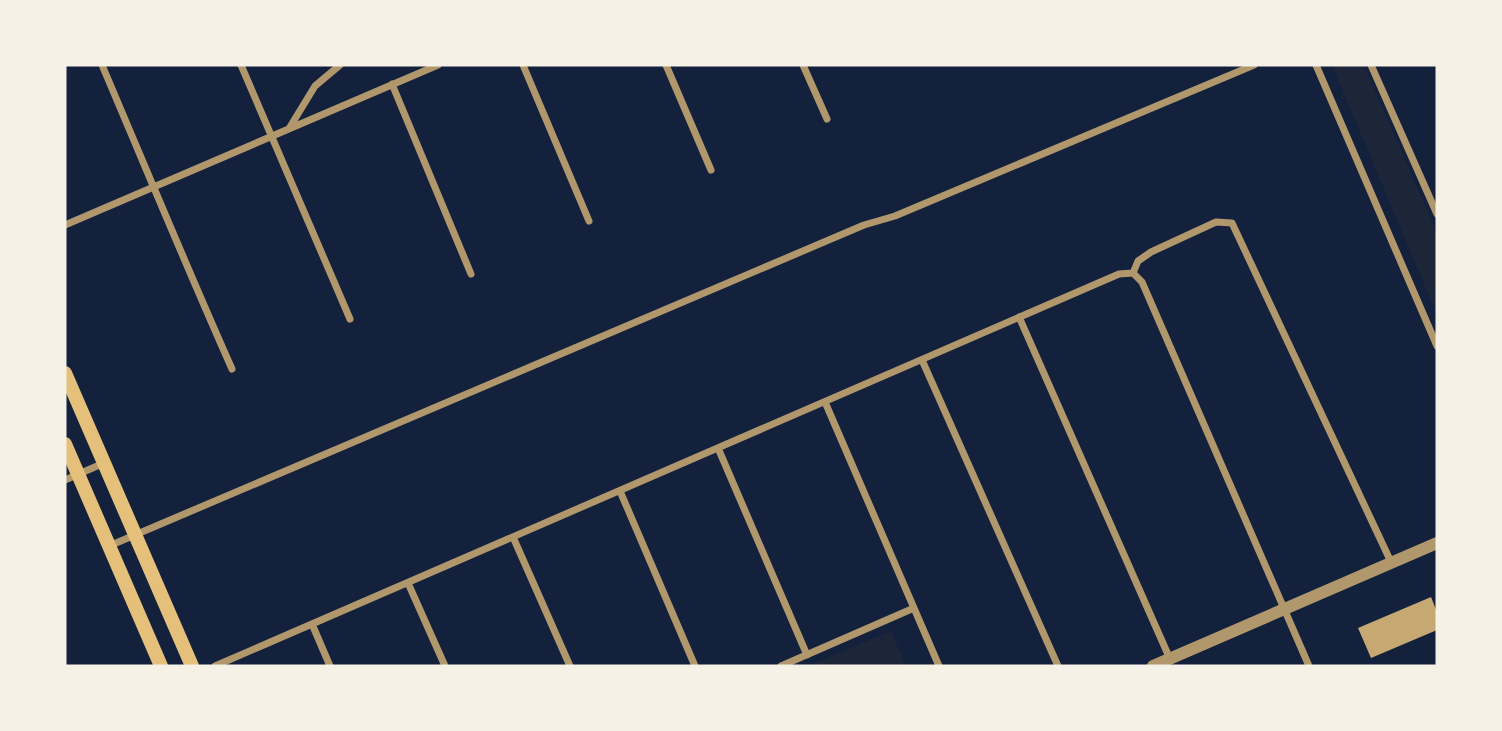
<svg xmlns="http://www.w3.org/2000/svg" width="1502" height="731" font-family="'Libre Baskerville',serif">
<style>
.green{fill:#1d2539}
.building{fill:#c6a872}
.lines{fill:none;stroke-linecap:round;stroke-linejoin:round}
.minor{stroke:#b1986c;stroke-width:7}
.tertiary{stroke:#b1986c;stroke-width:12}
.secondary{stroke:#e5c07b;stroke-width:14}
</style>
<rect width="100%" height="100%" fill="#14213d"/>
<!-- green -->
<path class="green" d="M1332,65h32l73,168v82z
M891,631l15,35h-97z"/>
<!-- building -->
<path class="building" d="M1431,597l6,15v18l-66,28 -13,-30z"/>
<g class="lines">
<!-- minor -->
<path class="minor" d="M102,65c43,101 85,203 130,304
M241,65l109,254
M523,65l66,156
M666,65l45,105
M803,65l24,54
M1316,65l121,281
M1371,65l66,149
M392,84l79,190
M290,127l25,-41 25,-21
M65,225l373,-160
M1133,273l5,-12 13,-9 65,-30 16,1 159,339
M1133,273l9,9 167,384
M1019,317l151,342
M922,360l136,306
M825,402l114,264
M718,448l89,207
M65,480l39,-17
M620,491l75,175
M513,537l57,129
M109,546l755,-321 31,-9 359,-151
M408,583l37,83
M312,624l18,42
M215,666l904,-392 14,-1
M781,666l133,-58"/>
<!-- tertiary -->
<path class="tertiary" d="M1153,666l284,-123"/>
<!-- secondary -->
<path class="secondary" d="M65,373l127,293
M65,444l96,222"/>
</g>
<!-- border -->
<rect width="1502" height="731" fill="none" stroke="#f6f1e7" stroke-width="133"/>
</svg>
